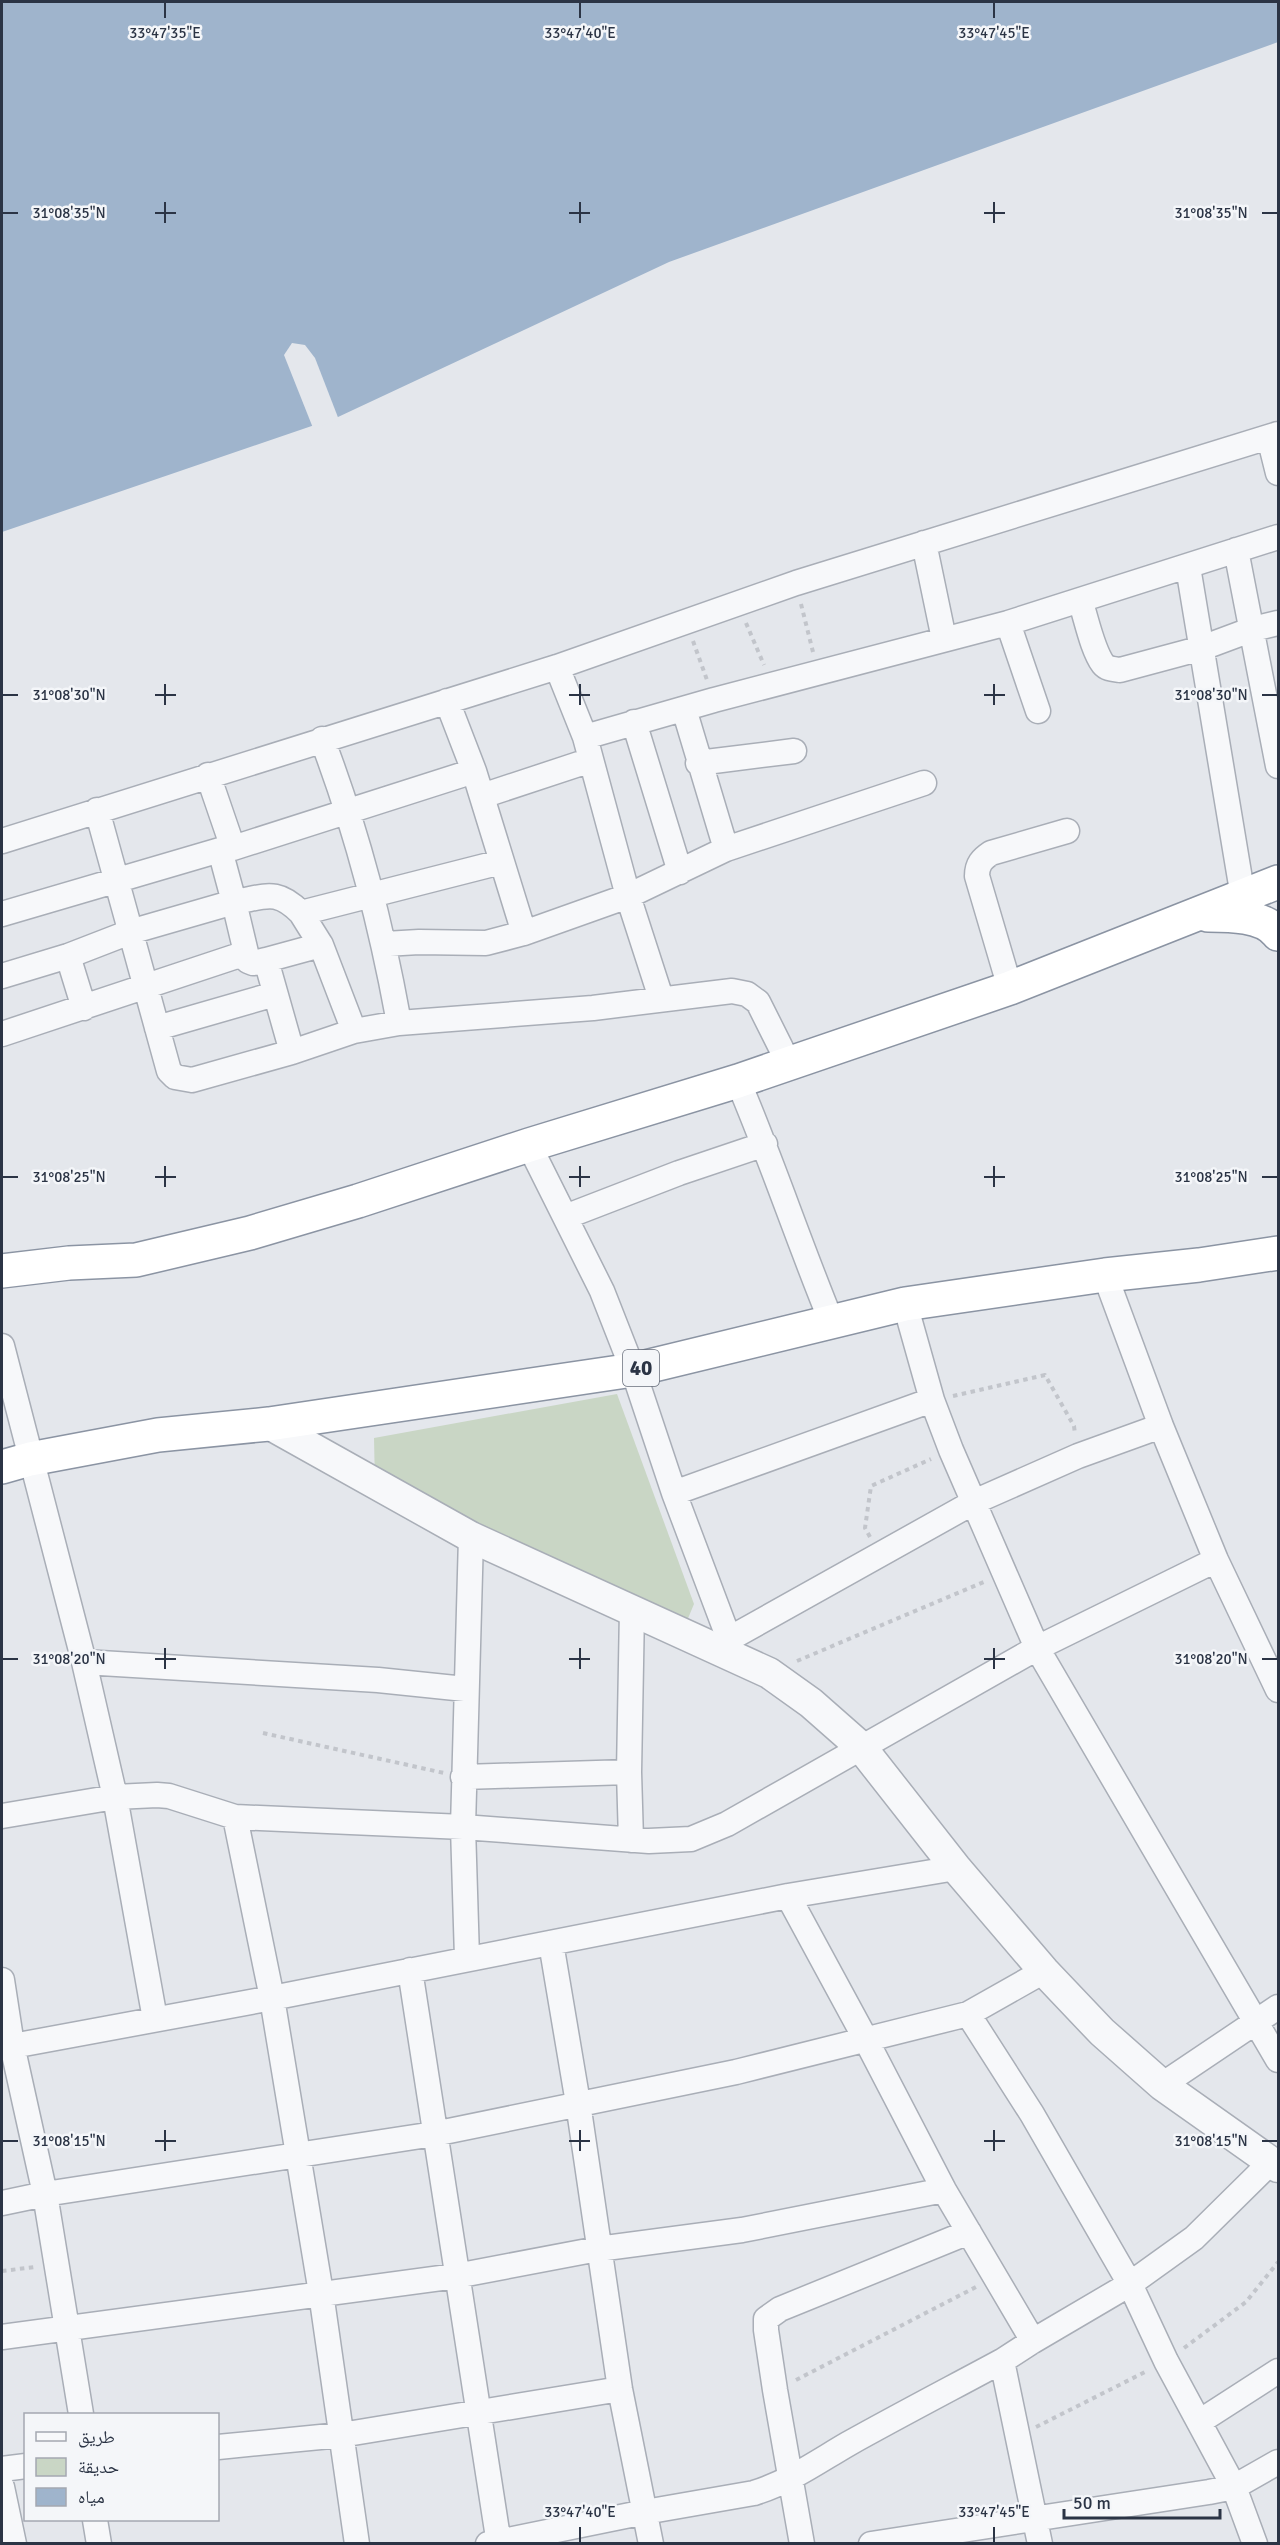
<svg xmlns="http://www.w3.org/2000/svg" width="1280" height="2545" font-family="Signika,'Noto Naskh Arabic',sans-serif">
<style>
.green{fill:#c9d6c5}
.water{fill:#9fb4cc}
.pier{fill:#e4e7ec}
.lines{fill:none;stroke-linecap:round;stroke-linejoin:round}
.minor-casing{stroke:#a9aeb7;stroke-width:27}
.tertiary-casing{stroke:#a9aeb7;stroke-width:33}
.trunk-casing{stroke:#8b94a3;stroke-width:36}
.path{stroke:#c2c5cb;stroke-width:4;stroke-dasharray:4.5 4.5;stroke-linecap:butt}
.minor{stroke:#f7f8fa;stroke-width:24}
.tertiary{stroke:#f7f8fa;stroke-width:30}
.trunk{stroke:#fff;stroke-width:33}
.ticks{fill:none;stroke:#2b3445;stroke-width:2}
.labels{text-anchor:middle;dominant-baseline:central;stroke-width:5;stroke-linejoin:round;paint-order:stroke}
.shield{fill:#f4f6f9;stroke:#676e7b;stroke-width:1.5}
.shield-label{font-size:21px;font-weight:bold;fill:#2b3445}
.ticks-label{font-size:15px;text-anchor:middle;fill:#2b3445;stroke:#f4f6f9;stroke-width:5;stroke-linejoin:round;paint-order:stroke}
</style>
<rect width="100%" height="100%" fill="#e4e7ec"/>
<!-- green -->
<path class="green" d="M617,1394l77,210 -10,24 -309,-143 -1,-47z"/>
<!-- water -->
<path class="water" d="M2,2h1276v40l-609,220 -331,155 -336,115z"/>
<!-- pier -->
<path class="pier" d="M292,343l13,2 10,13 24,62 -26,8 -29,-73z"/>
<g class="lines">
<!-- minor casing -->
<g class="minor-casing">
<path id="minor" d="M1269,437l9,36
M924,543l20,96
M1236,550l42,216
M1188,567l55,330
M1080,600c6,17 12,49 23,64 4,5 10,5 17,6l82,-22 51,-19 25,-6
M1008,623l30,88
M557,667l28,70 43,159 33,102
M447,701l27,70 50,162
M684,709l42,140
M634,722l46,150
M585,737l129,-37 294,-77 270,-86
M322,739c36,95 59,184 77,284
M698,763l96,-12
M208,775l25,73
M482,796l109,-36
M97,810l72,261 6,6 17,3 100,-28 62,-21 45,-8 194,-15 139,-17 15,3 11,8 31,62
M2,841l555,-174 239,-84 482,-149
M220,850l14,52c32,-5 42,-14 67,11
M2,914l218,-64 13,-2 241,-77
M385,944l34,-2 67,1 38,-10 104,-37 98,-47 198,-66
M68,956l16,52
M266,960l55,-15
M2,976l66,-20 62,-24 104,-30 14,59 5,2 13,-3 26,92
M1010,988l-33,-112c0,-12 5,-17 14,-23l76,-22
M157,1028l118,-34
M354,1031l-33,-86 -20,-32 200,-51
M2,1034l244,-81
M738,1081c34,80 61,162 94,242
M529,1145l73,146 31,79 41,123 55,146
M565,1217l114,-44 86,-29
M1105,1275l56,151 55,134 62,130
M905,1304l27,96 19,50 86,198 241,412
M2,1346l82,316 31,135 40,222
M674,1493l258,-93
M717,1649l12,-10 245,-137 104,-46 83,-30
M84,1662l294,18 87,9
M463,1777l166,-5
M2,1816l113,-19 42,-2 12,1 66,21 228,10 186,14 42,-2 36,-15 310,-176 179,-88
M235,1817l37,181 49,295 36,251
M631,1840l-2,-68 3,-162
M788,1896l77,142 79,152 89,151 -31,20 38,183
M551,1943l27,160 42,286 31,155
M467,1958l-4,-131 8,-290
M410,1970l89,574
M2,1980l10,65 33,149 36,220
M968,2014l64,100 98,170 36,77 68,126 21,57
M2,2048l270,-50 516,-102 168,-28
M1162,2085l116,-78
M2,2203l43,-9 389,-60 302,-62 232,-58 76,-43
M2,2337l454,-61 142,-27 144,-19 202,-40
M1033,2341l97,-57 64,-46 77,-76
M1199,2422l79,-51
M218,2447l123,-12 279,-46
M2,2469l24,-3
M2,2487l12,57
M95,2520l4,24
M488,2544l157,-32 109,-19c35,-11 63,-31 94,-49 50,-28 102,-55 154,-83
M802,2544l-27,-154 -9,-60v-11l14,-10 189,-77
M871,2544l338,-52 25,-5 44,-25"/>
</g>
<!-- tertiary casing -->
<g class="tertiary-casing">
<path id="tertiary" d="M269,1424l202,113 298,136 42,30 50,44 95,121 88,103 58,61 60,53 116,82"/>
</g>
<!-- trunk casing -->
<g class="trunk-casing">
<path id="trunk" d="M1208,915c21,0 56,0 70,19
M2,1271l67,-8 67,-3 114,-27 108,-32 171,-56 209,-64 272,-93 268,-106
M2,1467l28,-8 128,-24 111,-11 364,-54 272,-66 200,-29 94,-10 79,-12"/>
</g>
<!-- path -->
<path class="path" d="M801,604l12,48
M746,623l18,42
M693,641l14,39
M953,1396l92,-21 29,51 1,8
M870,1537l-5,-9 6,-42 60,-27
M797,1661l189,-80
M263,1733l181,40
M2,2271l33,-4
M1184,2348l62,-46 32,-40
M796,2380l180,-93
M1036,2427l111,-56"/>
<!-- minor -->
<use href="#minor" class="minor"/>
<!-- tertiary -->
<use href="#tertiary" class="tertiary"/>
<!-- trunk -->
<use href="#trunk" class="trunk"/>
</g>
<!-- ticks -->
<path class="ticks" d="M165,3v15M580,3v15M994,3v15M165,202v21M580,202v21M994,202v21M3,213h15M155,213h21M569,213h21M984,213h21M1262,213h15M165,684v21M580,684v21M994,684v21M3,695h15M155,695h21M569,695h21M984,695h21M1262,695h15M165,1166v21M580,1166v21M994,1166v21M3,1177h15M155,1177h21M569,1177h21M984,1177h21M1262,1177h15M165,1648v21M580,1648v21M994,1648v21M3,1659h15M155,1659h21M569,1659h21M984,1659h21M1262,1659h15M165,2130v21M580,2130v21M994,2130v21M3,2141h15M155,2141h21M569,2141h21M984,2141h21M1262,2141h15M580,2527v15M994,2527v15"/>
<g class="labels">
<!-- shield labels -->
<rect class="shield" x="623" y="1350" width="36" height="36" rx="4.5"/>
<g class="shield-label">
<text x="641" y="1368">40</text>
</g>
</g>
<g class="ticks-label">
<text x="165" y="38">33°47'35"E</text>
<text x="580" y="38">33°47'40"E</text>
<text x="994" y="38">33°47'45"E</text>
<text x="69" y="218">31°08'35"N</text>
<text x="1211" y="218">31°08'35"N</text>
<text x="69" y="700">31°08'30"N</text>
<text x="1211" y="700">31°08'30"N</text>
<text x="69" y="1182">31°08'25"N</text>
<text x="1211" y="1182">31°08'25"N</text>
<text x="69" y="1664">31°08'20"N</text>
<text x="1211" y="1664">31°08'20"N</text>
<text x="69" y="2146">31°08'15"N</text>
<text x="1211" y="2146">31°08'15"N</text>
<text x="580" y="2517">33°47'40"E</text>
<text x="994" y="2517">33°47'45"E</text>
</g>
<!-- border -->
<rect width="1280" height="2545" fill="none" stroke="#2b3445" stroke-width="6"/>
<!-- legend -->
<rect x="24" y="2413" width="195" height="108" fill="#f4f6f9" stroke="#a4a8b1" stroke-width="1.5"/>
<rect x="36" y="2432" width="30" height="9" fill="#f7f8fa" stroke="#a4a8b1" stroke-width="1.5"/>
<text x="78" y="2443" font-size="18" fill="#2b3445">طريق</text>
<rect x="36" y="2458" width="30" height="18" fill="#c9d6c5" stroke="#a4a8b1" stroke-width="1.5"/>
<text x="78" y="2473" font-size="18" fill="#2b3445">حديقة</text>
<rect x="36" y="2488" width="30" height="18" fill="#9fb4cc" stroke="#a4a8b1" stroke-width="1.5"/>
<text x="78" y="2503" font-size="18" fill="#2b3445">مياه</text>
<!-- scale -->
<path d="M1064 2509v9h156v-9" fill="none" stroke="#2b3445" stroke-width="3"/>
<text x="1073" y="2509" font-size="18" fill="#2b3445" stroke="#f4f6f9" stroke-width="4.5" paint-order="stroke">50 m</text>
</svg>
